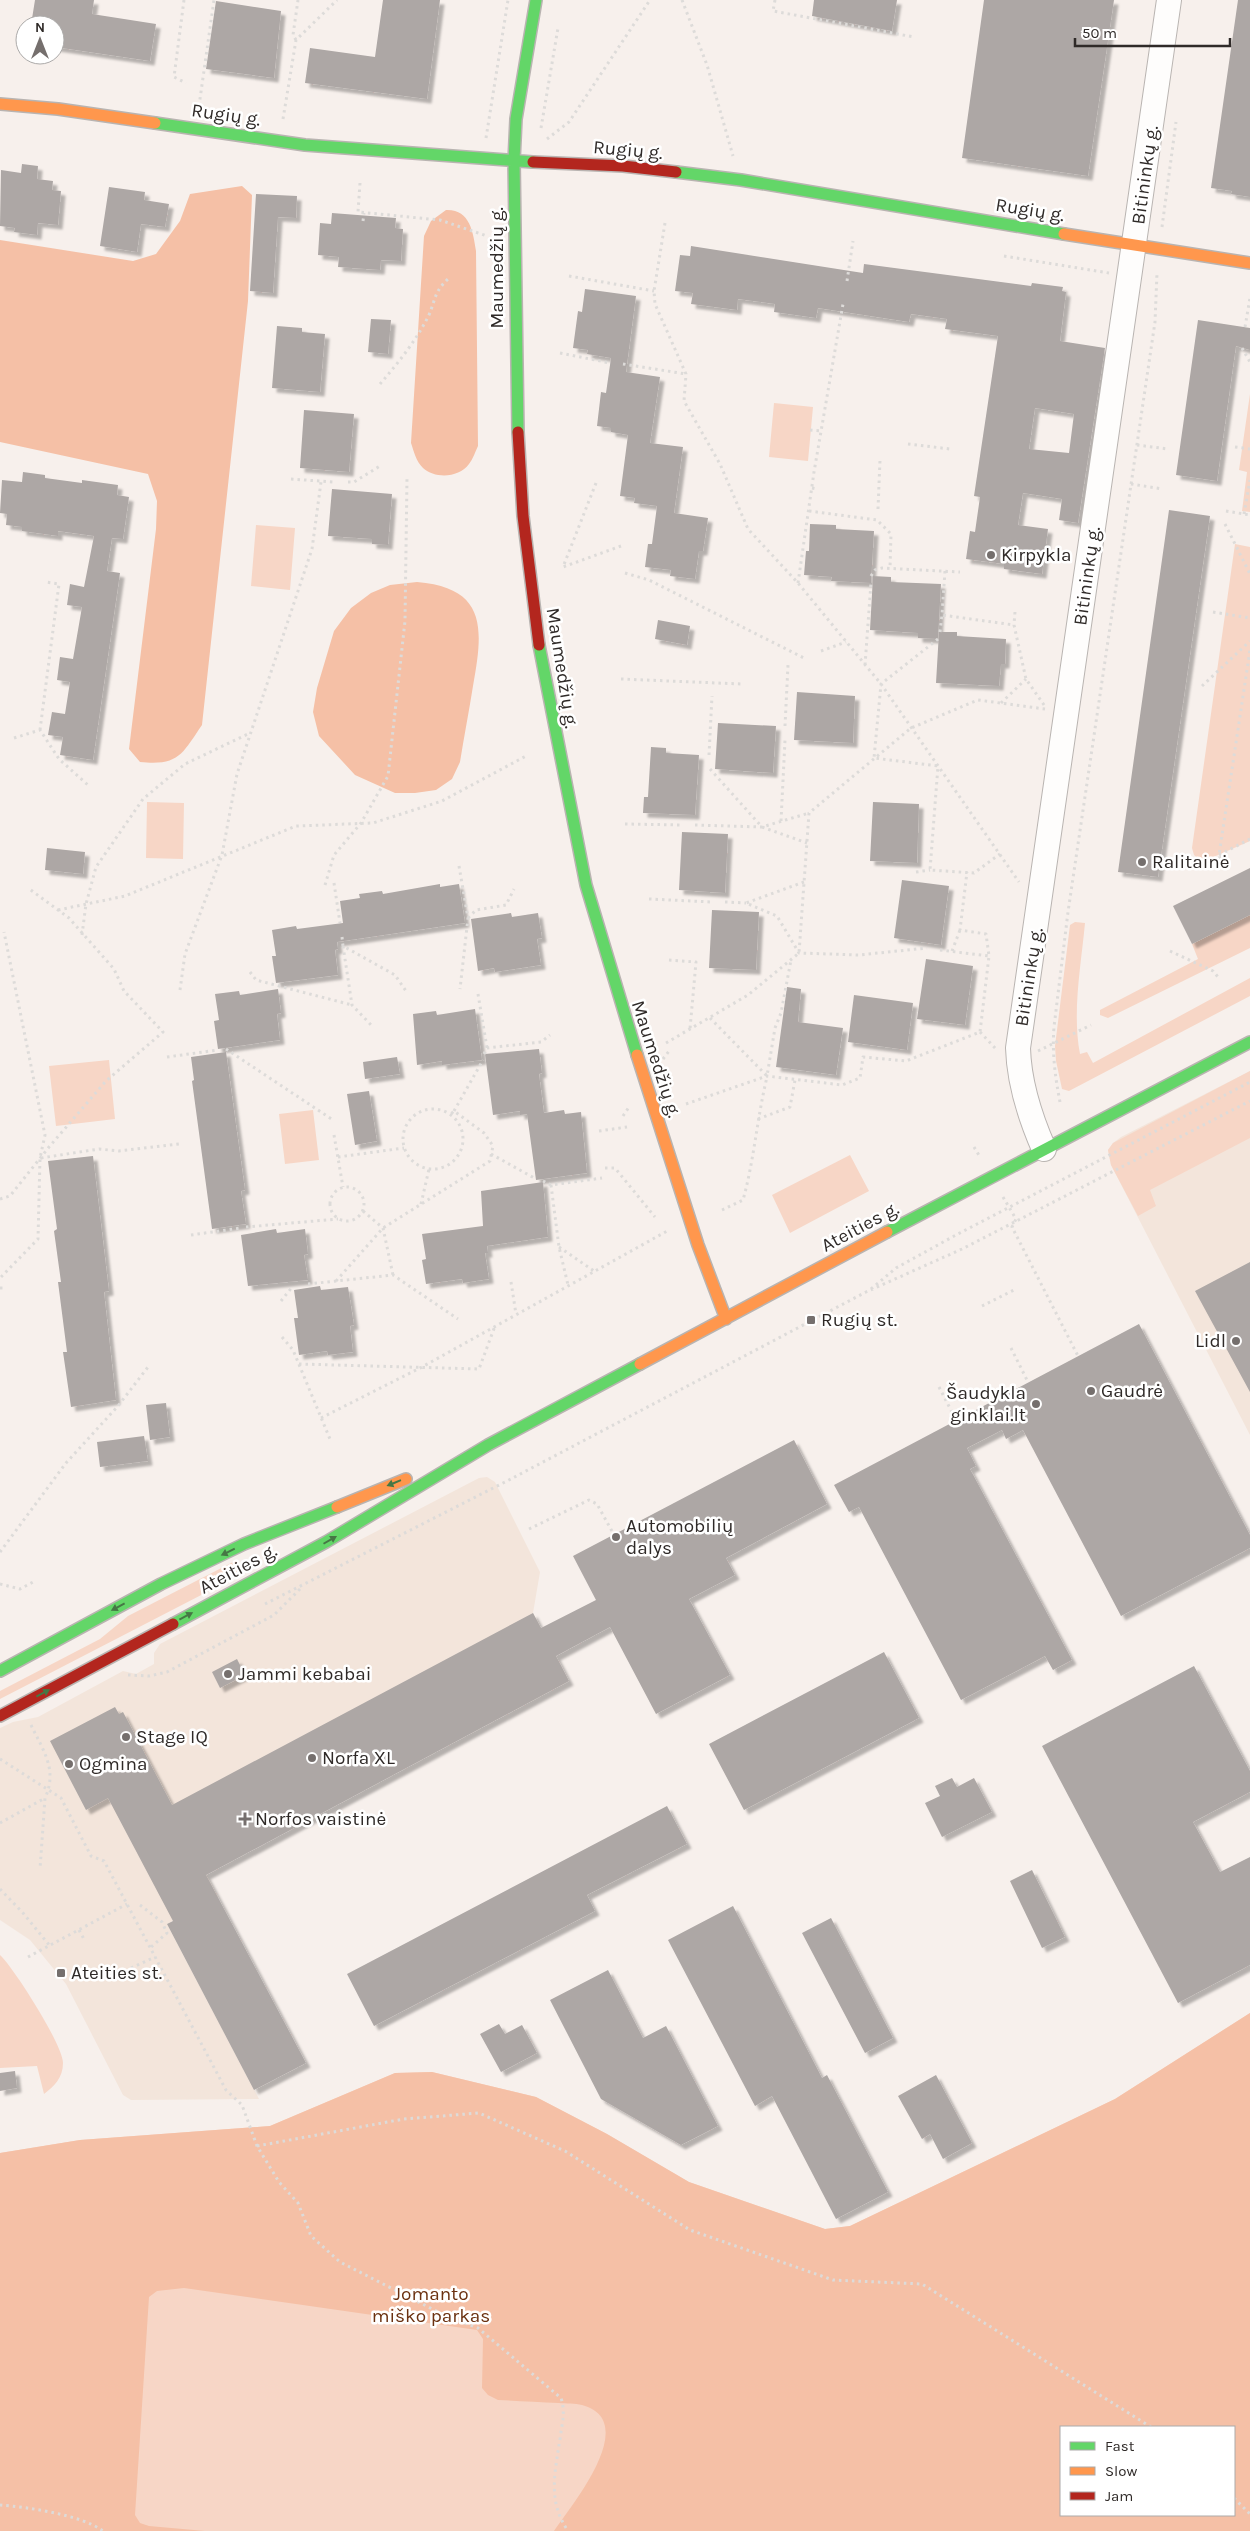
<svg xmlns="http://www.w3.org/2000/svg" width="1250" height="2531" font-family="Karla,sans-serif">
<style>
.commercial{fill:#f3e5db}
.green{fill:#f7d6c6;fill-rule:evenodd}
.forest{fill:#f5c0a6;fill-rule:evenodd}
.building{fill:#ada7a5;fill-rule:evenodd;filter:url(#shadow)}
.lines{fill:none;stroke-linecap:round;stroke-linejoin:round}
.street-casing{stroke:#b9b4b1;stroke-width:26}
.fast-casing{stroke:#b9b4b1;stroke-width:14}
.slow-casing{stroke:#b9b4b1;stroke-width:14}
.jam-casing{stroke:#b9b4b1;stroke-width:14}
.path{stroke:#dddbd9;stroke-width:3;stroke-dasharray:2.5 4;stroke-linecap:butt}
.street{stroke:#fefdfc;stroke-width:24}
.fast{stroke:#63d668;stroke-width:11}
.slow{stroke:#ff974d;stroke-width:11}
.jam{stroke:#b3261e;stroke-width:11}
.oneway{fill:#467745}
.poi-dot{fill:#756f6d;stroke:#fff;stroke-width:2}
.labels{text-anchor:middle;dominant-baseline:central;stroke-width:5;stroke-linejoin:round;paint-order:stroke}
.street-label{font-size:19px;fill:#2f2a28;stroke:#fff}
.poi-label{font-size:19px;fill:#2f2a28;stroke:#fff;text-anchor:start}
.park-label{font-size:19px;fill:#6b3110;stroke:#fff}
</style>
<defs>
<filter id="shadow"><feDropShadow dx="4.5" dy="4.5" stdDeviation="1" flood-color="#0004"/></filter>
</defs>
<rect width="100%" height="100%" fill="#f7f0ec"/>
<!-- commercial -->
<path class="commercial" d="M1250,1071v364l-139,-270 -3,-15 5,-7 8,-6z
M487,1477l8,5 45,90 -7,41 36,68 -363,193 12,23 -51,27 92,175 -128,1 -8,-5 -57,-111 -36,-44 -30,-20v-192l13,-6 25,-5 85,-46 13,3 18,-10v-11l6,-9 319,-166z"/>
<!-- green -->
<path class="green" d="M1250,394v118l-8,-1 5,-39 -8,-2z
M774,403l39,4 -5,54 -39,-4z
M256,525l39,3 -5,62 -39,-4z
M1235,544l15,3v294l-41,18 -9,1 -6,-5 -2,-7z
M147,802l37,1 -1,56 -37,-1z
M1250,915v33l-142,70 -8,-3v-5l98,-51 -6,-15z
M1075,922l10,1c-4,43 -13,89 -5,131l7,-2 6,11 157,-85v18l-181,95 -7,-2 -6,-28 -1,-15 15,-121z
M109,1060l6,59 -59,7 -7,-60z
M1250,1071v67l-100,52 6,16 -18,10 -27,-51 -3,-15 5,-7z
M313,1110l6,50 -34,4 -6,-50z
M850,1155l19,36 -79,42 -18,-38z
M235,1561l6,4 1,4 -4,7 -238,123v-8l100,-52 28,-23z
M0,1955c14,13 63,90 63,108 0,15 -9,23 -19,31l-7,-28 -37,2z
M1250,2013v518h-1250v-378l80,-13 190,-14 125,-53 37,-1 104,25 71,37 82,48 136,47 25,-3 265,-127zM1061,2427h173v88h-173z"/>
<!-- forest -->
<path class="forest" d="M242,186l10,9 -4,106 -46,424c-20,29 -23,41 -62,37l-11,-13 27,-220 1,-28 -9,-27 -148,-32v-202l133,21 23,-7 24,-33 10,-27z
M446,210c24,-1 27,22 30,41l2,195c-3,6 -5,13 -9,18 -10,14 -34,15 -46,4 -7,-7 -9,-16 -12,-25l13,-207 7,-15z
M417,582c71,6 66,48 56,104 -4,25 -9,51 -13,76l-8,17 -16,11 -21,3h-20l-40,-18 -36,-39 -6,-24 4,-24 17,-57 17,-23 20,-15 19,-8z
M1250,2013v518h-696c17,-25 88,-110 28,-126 -7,-2 -16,-1 -23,-2 -21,-1 -41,-2 -61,-3l-10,-5 -6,-7 1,-49 -6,-9 -293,-42 -27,3 -8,6 -14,218 5,8 9,3 56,5h-205v-378l80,-13 190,-14 125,-53 37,-1 104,25 71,37 82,48 136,47 25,-3 265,-127zM1234,2427v88h-173v-88z"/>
<!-- building -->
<path class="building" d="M35,0h59l-2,14 64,10 -6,37 -95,-14v-22h-24z
M383,0h57l-13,99 -122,-16 5,-35 65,9z
M814,0h83l-5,31 -80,-15z
M984,0h130l-26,176 -126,-18z
M1238,0h12v197l-19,-3 1,-3 -21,-3z
M216,1l65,10 -7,67 -68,-9z
M22,164l16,2 -1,13 16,2 -1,9 9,1 -3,34 -20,-2 -1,12 -23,-3 1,-4 -15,-2 1,-56 20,3z
M109,187l36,5 -1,8 25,4 -4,23 -24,-3 -4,28 -37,-6z
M256,194l41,2 -1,22 -18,-1 -5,76 -23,-2z
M332,213l64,5 -1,10 8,1 -2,32 -20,-1 -1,10 -42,-3 1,-10 -21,-2 2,-32 11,1z
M691,246l172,27 1,-9 167,22 1,-3 31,4 -1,4 4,1 -6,49 45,7 -27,175 -19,-3 3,-21 -39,-6 -5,32 30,4 -6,45 -38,-5v-5l-38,-5 4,-28 5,1 5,-35 -6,-1 24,-160 -53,-7 2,-10 -36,-5 -2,8 -91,-14 -2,10 -42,-6 1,-8 -37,-5 -1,11 -46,-6 2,-11 -18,-2 5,-36 10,1zM1035,408l39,6 -5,39 -40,-4z
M585,289l51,7 -10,76 34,5 -10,66 33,4 -9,66 34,5 -5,33h-4l-4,28 -25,-3 1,-6 -26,-3 3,-23h4l5,-38 -23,-3 1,-5 -15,-2 8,-61 -17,-3v-4l-14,-2 4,-34 5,1 5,-35 -24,-4 1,-4 -15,-2 5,-37 4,1z
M371,319l20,1 -3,34 -20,-2z
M1198,320l52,8v22l-14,-4 -19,135 -41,-6z
M277,326l25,2v4l23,2 -5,58 -48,-4z
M304,410l50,4 -5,58 -49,-4z
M23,472l22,3v3l37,5v-3l36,5 -1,10 12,2 -6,42 -11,-1 -5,33 13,2 -27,187 -33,-5 3,-18 -15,-2 4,-23 13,2 5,-32 -13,-2 3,-23 13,2 9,-52 -15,-2 3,-21 14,3 10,-51 -36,-5v5l-36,-5v-4l-16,-2 1,-11 -7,-1 2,-33 20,2z
M332,489l60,5 -4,51 -16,-1v-5l-44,-3z
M1169,510l41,6 -52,361 -40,-5z
M810,524l26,1v4l38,2 -3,52 -40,-2 1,-4 -28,-2 2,-24h3z
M873,576l18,1v5l50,2 -3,55 -20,-1v-5l-48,-3z
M658,620l32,6 -3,19 -32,-6z
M939,632h18v4l49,3 -1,25h-4l-2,22 -63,-3z
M797,692l58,4 -2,47 -59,-3z
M718,723l58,3 -3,47 -58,-4z
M651,747l15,1v5l33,2 -4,60 -52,-2 1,-16h4z
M873,802l46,2 -2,59 -47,-2z
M682,832l46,2 -3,59 -46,-3z
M47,848l38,4 -2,22 -38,-4z
M1250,868v47l-58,29 -19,-38z
M902,880l47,6 -8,59 -47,-7z
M440,884v3l19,-3 6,39 -128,19 1,7 -3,1 3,25 -62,8 -4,-27h4l-4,-26 24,-4 1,3 46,-6 -3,-22 20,-3 -1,-4 23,-3 1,3z
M712,910l47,2 -3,58 -47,-2z
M511,913l1,4 26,-4 4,25 -5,1 4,26 -46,7 -1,-4 -16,3 -7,-52z
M926,959l47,7 -8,59 -48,-6z
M787,987l14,2 -3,33 45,6 -7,47 -60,-8z
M278,989l3,24 -4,1 3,26 -62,9 -4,-28 5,-1 -4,-26 24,-3 1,4z
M854,995l59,8 -6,47 -59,-8z
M475,1009l7,51 -40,5v-4l-25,4 -4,-51 23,-3 1,4z
M539,1049l3,24 -3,1 5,39 20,-3 1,4 16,-2 6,61 -51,7 -9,-66 -7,1v-4l-27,4 -8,-61z
M226,1052l19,138 -4,1 5,33 -34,5 -20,-148 2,-1 -3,-23z
M397,1057l3,17 -35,5 -2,-17z
M369,1091l8,50 -22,4 -8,-51z
M93,1156l16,135 -5,1 12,108 -45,7 -8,-55h4l-9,-70h3l-7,-51 3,-2 -9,-68z
M543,1182l5,55 -61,9 1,7h-3l4,26 -26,4 -1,-4 -36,5 -4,-24 4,-1 -4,-25 61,-8 -2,-35z
M276,1229l1,4 28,-4 3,25 -4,1 4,25 -60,6 -7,-51z
M1250,1262v130l-55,-101z
M320,1286l1,4 27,-3 6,38 -4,1 3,26 -25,3 -1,-4 -28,4 -5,-37h4l-4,-28z
M1139,1324l111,211v13l-129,68 -98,-186 -17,9 -4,-9 -35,18 9,18 -6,3 102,191 -19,10 -8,-14 -84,44 -102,-193 -10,5 -15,-27z
M166,1403l4,34 -20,3 -4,-35z
M144,1436l4,25 -48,6 -3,-25z
M794,1440l33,64 -101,54 9,17 -46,24 41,76 -74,39 -46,-87 -54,29 13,25 -363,194 100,188 -52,27 -87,-166 6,-3 -65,-123 -22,12 -36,-69 65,-34 4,7 4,-2 49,93 361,-192 8,15 55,-28 -23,-44z
M884,1652l35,66 -175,92 -35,-66z
M237,1659l8,16 -25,13 -8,-16z
M1194,1666l56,105v21l-57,30 27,50 30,-15v108l-72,38 -136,-257z
M952,1778l5,9 17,-9 18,34 -50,25 -17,-34 15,-7 -5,-10z
M667,1806l20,38 -100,51 8,16 -221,115 -27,-52z
M1032,1870l33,67 -23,11 -32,-67z
M733,1906l89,172 5,-3 61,117 -52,27 -64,-123 -17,10 -87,-166z
M831,1918l62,120 -28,15 -63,-120z
M608,1970l35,68 23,-12 52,100 -37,19 -80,-46 -51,-99z
M499,2024l6,10 17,-9 15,28 -36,19 -21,-38z
M15,2071l2,17 -17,3v-18z
M936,2075l36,68 -29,16 -13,-25 -8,5 -24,-43z"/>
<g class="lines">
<!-- street casing -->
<g class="street-casing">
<path id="street" d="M1044,1149c-14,-32 -25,-65 -26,-101l151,-1048"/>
</g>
<!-- fast casing -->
<g class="fast-casing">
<path id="fast" d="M155,123l150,22 228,17
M676,172l65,8 323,54
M518,432l-4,-271 2,-42 20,-119
M539,645l47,240 51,170
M887,1232l363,-190
M173,1624l153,-82 162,-97 152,-81
M0,1671l161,-87 83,-40 93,-37"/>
</g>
<!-- slow casing -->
<g class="slow-casing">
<path id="slow" d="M0,104l58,5 97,14
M1064,234l186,29
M637,1055l61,190 28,74
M640,1364l247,-132
M337,1507l69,-28"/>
</g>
<!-- jam casing -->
<g class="jam-casing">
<path id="jam" d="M533,162l90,4 53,6
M518,432l5,84 16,129
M0,1716l173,-92"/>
</g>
<!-- path -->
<path class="path" d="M184,0l-10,77 12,6
M682,0l25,65 26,91
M775,0l-2,11 141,26
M296,40l-3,-5 5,-35
M199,106l15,-106
M283,119l13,-79 41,-40
M541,128l17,-100
M486,138l22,-138
M547,139l22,-17 81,-122
M360,183l-2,29 82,8 47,16
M363,221l1,-8
M665,223l-11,68 1,13 31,70 -2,27 36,63 28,65 50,54 83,101 138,198
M1162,227l14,-105
M1004,256l105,17
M569,276l85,15
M847,281l6,-40
M1245,327l5,-29
M1242,348l8,14
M560,353l50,10
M623,364l63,10
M380,384c18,-21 36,-43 49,-69 7,-17 5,-23 20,-37
M810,430l12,1
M908,444l42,5
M1137,445l31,4
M1235,447l15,2
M291,479l42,3
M348,482h6l26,-16
M596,483l-33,84 58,-21
M1131,484l32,5
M812,488l5,1
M878,509l2,-49
M809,511l68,9 14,14 -1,34
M1226,511l24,4
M1244,514l6,-34
M1225,524l25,50
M945,571l-3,44 72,10
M625,573l24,7 155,78
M871,576l4,-6 7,-2 78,4
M798,583l16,-111 29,-168
M1015,612l-1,13 12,54 18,26
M1213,612l37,6
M940,632l2,-17
M938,639l-57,45 -7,74 64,8 -8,104 44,3 26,-19
M821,651l25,-9
M865,665l6,-82
M621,679l120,5
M1202,686l48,-45
M1001,703l25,-24
M785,726l3,-61
M40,730l19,-146 -13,-2
M14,738l26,-8 19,29 30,27
M709,755l3,-59
M710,769l52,58 45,16
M781,821l4,-81
M625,824l58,1
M695,825l67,2 47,-14
M1219,855l31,-16
M1222,865l-3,-10 31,-205
M459,866l9,52 -8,71
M916,872l14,-2
M804,882l-58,21 31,13 22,37 60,2 68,-7
M334,883l6,40
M325,885l9,-30 27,-32 27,-47 17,-155 2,-143
M649,899l63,3
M725,902l21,1
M58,910l67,-14 171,-70 77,-3 69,-22 84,-45
M468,918l8,-8 30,-5 8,-16
M82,935l4,-31 10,-37 47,-68 42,-35 65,-31
M342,937l1,9 52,29 11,16
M343,946l9,59 21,22
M940,950l49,6
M952,951l8,-21
M1170,951l43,20 5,6
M669,960l27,2 -6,67
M250,972l6,8 96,25
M180,990l5,-36 37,-99 15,-81 75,-225 9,-67
M478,994l9,54
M710,1018l57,58 8,-48 6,-15 10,-53
M980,1032l16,17
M666,1043l82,-48 51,-42 10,-140 102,-85 67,-28 67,9
M226,1049l107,71
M1038,1051l53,-26
M484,1054l3,-6 54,-6 9,-7
M167,1057l51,-7
M663,1059l6,-8
M1060,1102c-5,-26 -8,-49 -6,-75l14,-115 87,-590 2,-49
M686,1104l81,-28 75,9 18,-7 3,-21 43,4 74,-29 9,-76 -3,-22 -26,-4 7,-58
M403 1139a30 30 0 1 1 60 0a30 30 0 1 1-60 0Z
M454,1111l29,-51
M623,1116l6,-9
M758,1119l32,-12 5,-27
M599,1131l28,-4
M334,1135l9,52
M974,1147l6,10
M491,1154l45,25
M338,1157l66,-9
M41,1158l58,-9 20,2 60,-7
M605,1168h10l40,49
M543,1181l8,4 51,-7
M551,1185l8,62 9,38
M330 1204a17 17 0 1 1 34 0a17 17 0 1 1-34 0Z
M1003,1197l13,22 -4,8 66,129
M0,1199l10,-3 39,-49 57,-66 57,-49 -39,-41 -10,-22 -45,-51 -41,-30
M421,1204l8,-35
M722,1210l21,-10c11,-39 14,-82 24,-123
M363,1211l20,17 10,47
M246,1227l92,-8
M191,1235l50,-7
M559,1247l35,24
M1,1277l37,-38 2,-81 5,-23 -41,-203
M336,1281l47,-53 107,-67 3,-15 -9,-13 -30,-22 -4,4
M511,1282l5,32
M308,1284l85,-9 65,44
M0,1288h3
M871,1289l25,-21 60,-33 294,-153
M281,1301l12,-15
M982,1306l32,-16
M282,1337l11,13 37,89
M1011,1348l17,34
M299,1364l180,5 16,-43
M939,1387l15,29
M321,1418l101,-51 247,-137
M529,1529l60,-29 8,4 16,29
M0,1552l66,-89 52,-57 30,-39
M0,1584l20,5 15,-8
M265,1604l242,-123 359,-189 96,-43 288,-148
M128,1675l21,1 18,-4 107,-57 28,-28
M31,1725c12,25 27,45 14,73l-5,71
M0,1759l61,39 30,58 13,5 122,229 16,15 15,41 22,36 19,21 13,33 29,26 108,55 30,11 83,70c4,11 2,22 0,34 -5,37 -15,67 7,99
M0,1823l45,-25
M0,1889l23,24 27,33
M140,1905l22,17 5,11 -17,15
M79,1930l6,11
M28,1957l99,-53
M131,1968l24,-11
M257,2146l147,-27 75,-6 86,38 125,79 143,50 89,4 229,143
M1234,2498l16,16
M0,2505c27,2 82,10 103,26"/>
<!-- street -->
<use href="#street" class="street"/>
<!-- fast -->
<use href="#fast" class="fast"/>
<!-- slow -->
<use href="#slow" class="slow"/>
<!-- jam -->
<use href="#jam" class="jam"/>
</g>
<!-- one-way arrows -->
<defs><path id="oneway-solid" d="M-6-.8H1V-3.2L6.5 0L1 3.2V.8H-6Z" transform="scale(1.25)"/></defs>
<g class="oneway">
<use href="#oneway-solid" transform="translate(394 1483) rotate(158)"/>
<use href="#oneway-solid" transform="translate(330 1540) rotate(-30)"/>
<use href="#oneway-solid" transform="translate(228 1552) rotate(154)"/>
<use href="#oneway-solid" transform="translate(118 1607) rotate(152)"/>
<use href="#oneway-solid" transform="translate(186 1616) rotate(-28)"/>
<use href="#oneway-solid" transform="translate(43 1693) rotate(-28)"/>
</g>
<!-- markers -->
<g class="poi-dot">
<circle cx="991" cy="555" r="5"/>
<circle cx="1142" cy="862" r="5"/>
<rect x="806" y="1315" width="10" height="10" rx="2.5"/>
<circle cx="1236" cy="1341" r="5"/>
<circle cx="1091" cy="1391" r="5"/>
<circle cx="1036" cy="1404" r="5"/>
<circle cx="616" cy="1537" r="5"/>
<circle cx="228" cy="1674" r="5"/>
<circle cx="126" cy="1737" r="5"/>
<circle cx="312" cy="1758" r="5"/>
<circle cx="69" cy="1764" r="5"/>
<path d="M242.5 1811.5h5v5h5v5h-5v5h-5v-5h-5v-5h5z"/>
<rect x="56" y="1968" width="10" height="10" rx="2.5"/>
</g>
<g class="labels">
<!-- street labels -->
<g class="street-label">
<text transform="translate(226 115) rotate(8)">Rugių g.</text>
<text transform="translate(628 150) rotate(5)">Rugių g.</text>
<text transform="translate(1145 175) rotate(-82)">Bitininkų g.</text>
<text transform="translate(1030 210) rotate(9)">Rugių g.</text>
<text transform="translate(497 268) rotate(-90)">Maumedžių g.</text>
<text transform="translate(1087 576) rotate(-82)">Bitininkų g.</text>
<text transform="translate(562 668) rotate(81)">Maumedžių g.</text>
<text transform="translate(1029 977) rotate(-81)">Bitininkų g.</text>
<text transform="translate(656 1059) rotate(72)">Maumedžių g.</text>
<text transform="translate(860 1227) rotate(-28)">Ateities g.</text>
<text transform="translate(238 1569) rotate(-28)">Ateities g.</text>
</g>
<!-- poi labels -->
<g class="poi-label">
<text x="1001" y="555">Kirpykla</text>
<text x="1152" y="862">Ralitainė</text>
<text x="821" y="1320">Rugių st.</text>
<text x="1226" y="1341" text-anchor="end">Lidl</text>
<text x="1101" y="1391">Gaudrė</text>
<text x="1026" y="1393" text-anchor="end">Šaudykla<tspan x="1026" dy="22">ginklai.lt</tspan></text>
<text x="626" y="1526">Automobilių<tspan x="626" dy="22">dalys</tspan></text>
<text x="238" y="1674">Jammi kebabai</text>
<text x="136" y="1737">Stage IQ</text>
<text x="322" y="1758">Norfa XL</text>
<text x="79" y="1764">Ogmina</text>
<text x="255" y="1819">Norfos vaistinė</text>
<text x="71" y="1973">Ateities st.</text>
</g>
<!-- park labels -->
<g class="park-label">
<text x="431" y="2294">Jomanto<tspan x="431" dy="22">miško parkas</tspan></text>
</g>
</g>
<!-- legend -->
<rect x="1060" y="2426" width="175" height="90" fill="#ffffff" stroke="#acaaa9"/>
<rect x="1070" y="2442" width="25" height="8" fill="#63d668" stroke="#acaaa9"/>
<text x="1105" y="2451" font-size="15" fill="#2f2a28">Fast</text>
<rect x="1070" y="2467" width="25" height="8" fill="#ff974d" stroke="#acaaa9"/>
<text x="1105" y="2476" font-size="15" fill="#2f2a28">Slow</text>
<rect x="1070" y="2492" width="25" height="8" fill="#b3261e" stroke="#acaaa9"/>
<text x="1105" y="2501" font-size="15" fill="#2f2a28">Jam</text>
<!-- north arrow -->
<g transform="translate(40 40)"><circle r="24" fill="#ffffff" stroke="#acaaa9"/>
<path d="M0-4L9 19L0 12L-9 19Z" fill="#756f6d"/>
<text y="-8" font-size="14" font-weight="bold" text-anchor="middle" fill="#2f2a28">N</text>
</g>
<!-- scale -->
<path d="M1075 38v8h155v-8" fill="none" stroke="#2f2a28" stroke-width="2.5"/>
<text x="1082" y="38" font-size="15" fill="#2f2a28" stroke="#ffffff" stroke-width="4" paint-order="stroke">50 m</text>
</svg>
